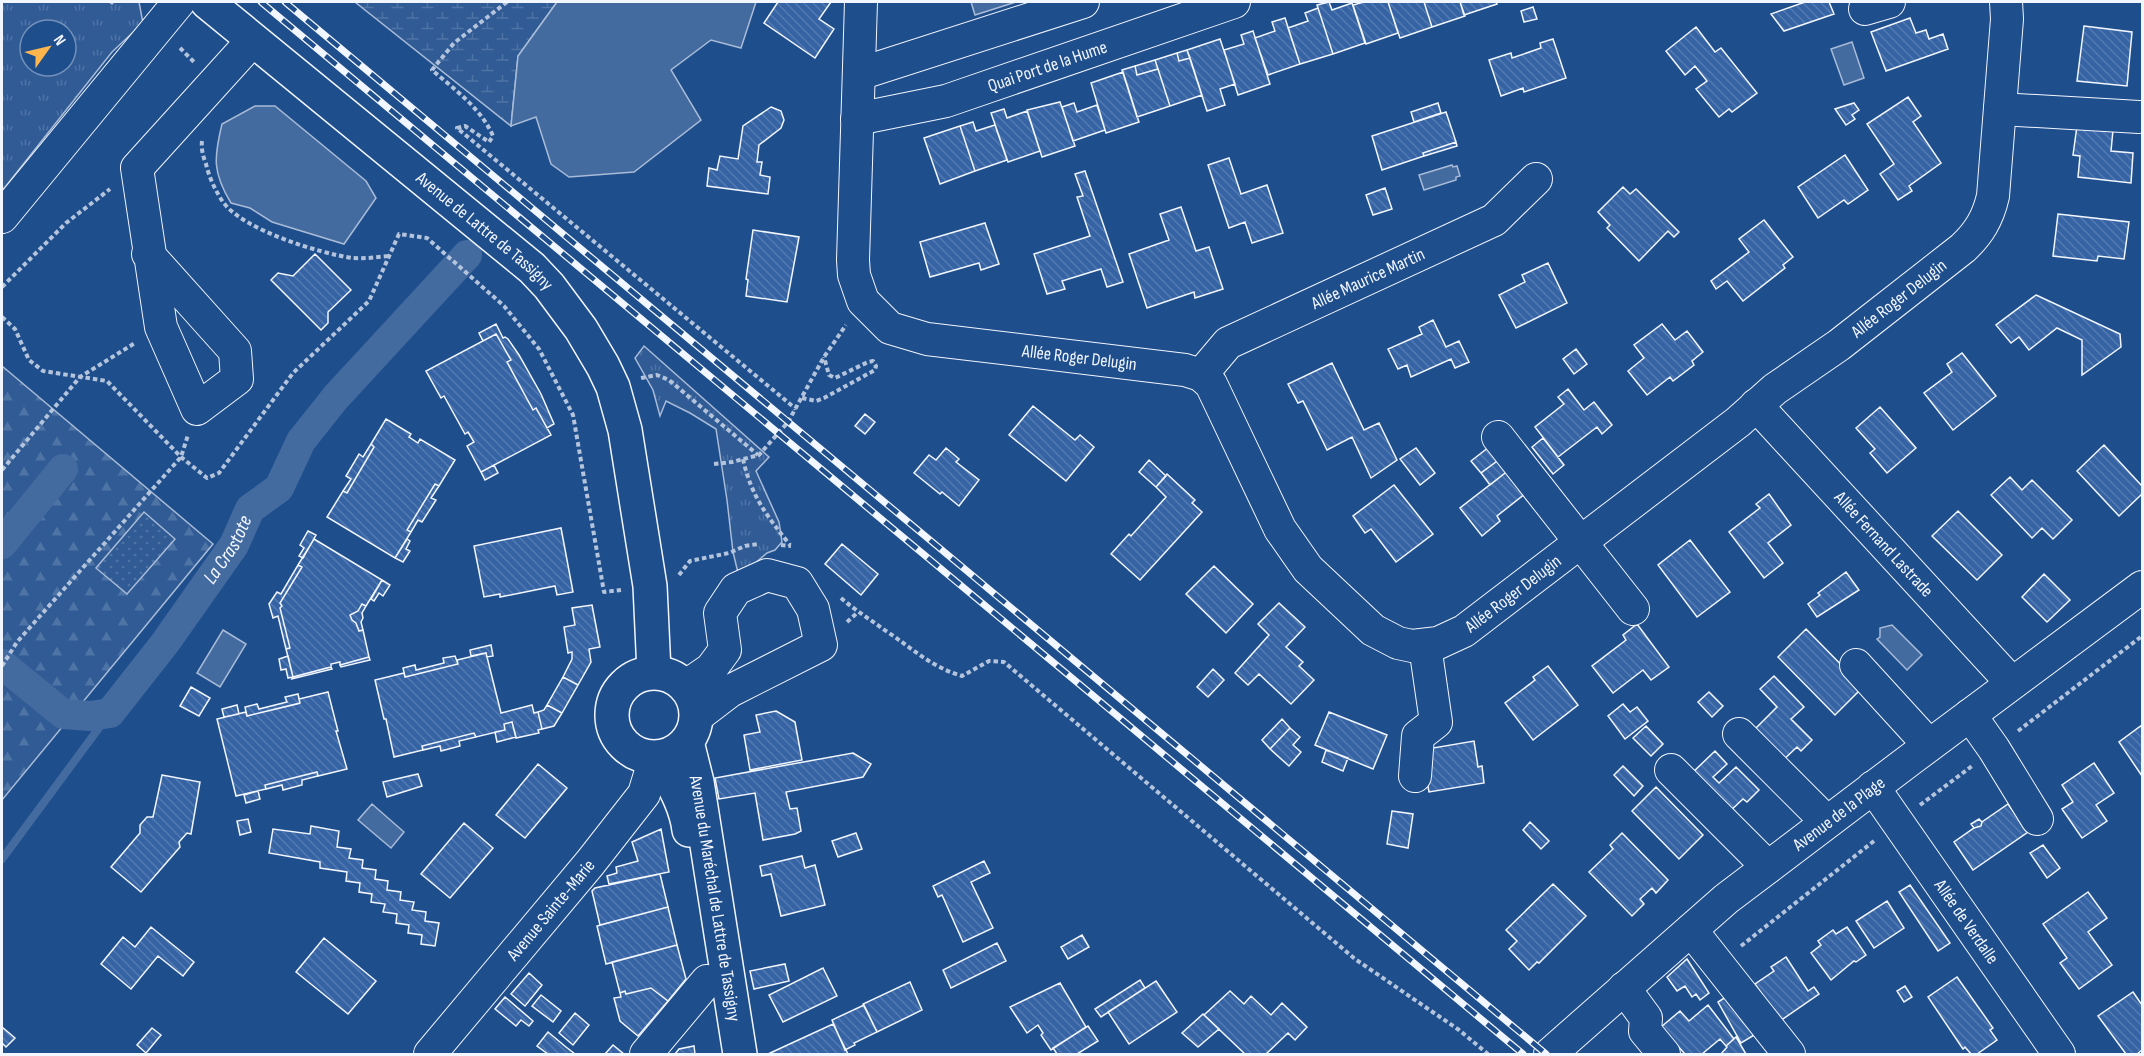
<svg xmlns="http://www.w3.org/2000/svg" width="2144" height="1056" font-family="'Sofia Sans Condensed',sans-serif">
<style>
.grass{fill:url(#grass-tufts);stroke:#a8bbd7;stroke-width:1.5;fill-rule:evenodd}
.forest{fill:url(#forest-firs);stroke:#a8bbd7;stroke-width:1.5}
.wetland{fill:url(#wetland-marsh);stroke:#a8bbd7;stroke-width:1.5}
.park{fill:url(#park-dots);stroke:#a8bbd7;stroke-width:1.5}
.water{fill:#446ba0;stroke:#a8bbd7;stroke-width:1.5}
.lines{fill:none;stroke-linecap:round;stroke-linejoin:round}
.stream{stroke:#446ba0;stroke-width:8}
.canal{stroke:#446ba0;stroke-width:30}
.building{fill:url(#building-back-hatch);stroke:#f2f6ff;stroke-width:1.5}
.minor-casing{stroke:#f2f6ff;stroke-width:34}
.major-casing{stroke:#f2f6ff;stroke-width:36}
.path{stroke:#b3c4dc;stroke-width:4;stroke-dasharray:4.5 3;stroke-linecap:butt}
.minor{stroke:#1f4e8c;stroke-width:32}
.major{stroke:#1f4e8c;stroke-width:33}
.rail-casing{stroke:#f2f6ff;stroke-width:7}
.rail{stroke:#1f4e8c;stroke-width:4.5;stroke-dasharray:14;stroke-linecap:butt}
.labels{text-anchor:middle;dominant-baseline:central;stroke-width:4.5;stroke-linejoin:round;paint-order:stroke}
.street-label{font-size:18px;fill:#f2f6ff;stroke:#1f4e8c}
.water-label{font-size:20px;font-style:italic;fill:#f2f6ff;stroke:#1f4e8c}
</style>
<defs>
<pattern id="grass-tufts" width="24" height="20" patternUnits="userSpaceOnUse" patternTransform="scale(1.5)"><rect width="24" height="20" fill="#305b95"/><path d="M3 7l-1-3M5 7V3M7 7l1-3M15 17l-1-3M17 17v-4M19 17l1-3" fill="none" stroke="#4e73a5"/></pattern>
<pattern id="forest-firs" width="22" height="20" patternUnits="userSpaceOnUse" patternTransform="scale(1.5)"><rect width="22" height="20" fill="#305b95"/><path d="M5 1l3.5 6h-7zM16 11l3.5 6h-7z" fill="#4e73a5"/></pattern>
<pattern id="wetland-marsh" width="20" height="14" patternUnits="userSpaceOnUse" patternTransform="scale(1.5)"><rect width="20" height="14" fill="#305b95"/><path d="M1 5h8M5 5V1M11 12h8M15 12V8" fill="none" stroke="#4e73a5"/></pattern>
<pattern id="park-dots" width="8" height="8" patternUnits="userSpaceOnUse" patternTransform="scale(1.5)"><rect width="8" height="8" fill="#305b95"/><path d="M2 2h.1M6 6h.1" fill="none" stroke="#4e73a5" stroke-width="1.8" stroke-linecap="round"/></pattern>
<pattern id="building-back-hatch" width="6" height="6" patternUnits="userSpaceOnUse" patternTransform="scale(1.5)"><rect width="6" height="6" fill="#3563a3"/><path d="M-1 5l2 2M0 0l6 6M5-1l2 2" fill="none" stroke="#537ab1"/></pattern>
</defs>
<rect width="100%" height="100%" fill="#1f4e8c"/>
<!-- grass -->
<path class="grass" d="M2,2h107l3,2 2,-2h25l4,21 -31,29 -110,139zM30,30h36v36h-36z
M644,346l125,111 -13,14 23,51 3,20 -7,8 -8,3 -28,24 -6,-25 -6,-52 -11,-71 -26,-16 -24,-12 -6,15 -7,-26 -18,-32z"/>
<!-- forest -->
<path class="forest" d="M2,366l211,178 -211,256z"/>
<!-- wetland -->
<path class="wetland" d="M355,2h202l-39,54 -7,70z"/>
<!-- park -->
<path class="park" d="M144,512l31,27 -48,55 -31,-26z"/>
<!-- water -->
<path class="water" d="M557,2h199l-15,46 -30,-8 -40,30 30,50 -67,52 -65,5 -18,-13 -15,-47 -25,9 7,-70z
M971,2h45l-41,13z
M1852,42l12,36 -20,7 -13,-36z
M255,106h20l91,75 10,17 -32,46 -72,-22 -22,-14 -19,-5c-19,-31 -17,-46 -9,-79z
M1452,165l1,2 4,-1 3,10 -4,1v3l-32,10 -5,-15z
M1892,625l30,30 -15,15 -30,-31 3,-2v-9z
M223,630l23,14 -26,43 -23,-14z
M372,804l32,28 -13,16 -33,-28z"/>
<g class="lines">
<!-- stream -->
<path class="stream" d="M2,859l108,-146"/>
<!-- canal -->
<g class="canal">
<path d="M2,544l61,-75"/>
<path id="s1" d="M2,664l61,50 27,2 20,-3 55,-70 69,-98 16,-36 29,-21 22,-47 35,-44 131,-142"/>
</g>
</g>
<!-- building -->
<path class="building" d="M778,2h53l-12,17 15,10 -19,29 -51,-35z
M1329,2l3,8 20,-7 13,40 -32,11 -16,-49z
M1364,2h24l10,31 -32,11 -13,-39z
M1388,2h36l8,25 -32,11z
M1424,2h36l5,14 -33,11z
M1460,2h36l1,2 -33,11z
M1805,2h24l5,12 -50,17 -13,-17z
M1533,7l4,12 -13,3 -3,-11z
M1318,8l15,46 -33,10 -12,-36 20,-7 -3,-8z
M1285,18l15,46 -32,11 -13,-37 20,-7 -3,-9z
M1910,18l6,15 10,-3 3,9 14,-5 5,15 -62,22 -15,-39z
M2084,26l48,6 -5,54 -50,-5z
M1696,27l19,25 6,-4 36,45 -25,19 -3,-3 -10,8 -23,-28 11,-8 -12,-15 -10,9 -19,-24z
M1253,31l17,53 -32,11 -14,-45 20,-6 -3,-9z
M1220,39l15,45 -15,5 5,16 -18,6 -20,-61z
M1553,39l13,39 -42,14 -1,-4 -22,8 -12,-36 22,-7 1,5 29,-10 -1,-5z
M1187,50l3,8 -11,3 -2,-8z
M1177,53l2,8 11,-3 12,37 -32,11 -15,-46z
M1155,60l3,9 -21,6 -2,-9z
M1135,66l2,9 21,-6 12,37 -33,11 -15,-47z
M1123,72l16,50 -33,11 -15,-50z
M1908,97l13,19 -8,6 28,41 -32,23 3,5 -14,9 -18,-26 14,-10 -27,-40z
M1060,102l15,44 -33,11 -15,-47z
M1074,103l3,9 20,-7 8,25 -32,11 -11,-34z
M1438,103l3,10 -27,9 -3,-10z
M1854,103l5,7 -7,5 3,4 -9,6 -11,-16z
M771,107l10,4 3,9 -3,8 -22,17 -2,17h5l-2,13 10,2 -2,17 -61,-8 2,-18 8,2 3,-14 18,3 5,-33z
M1004,109l3,9 20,-7 13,40 -32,11 -17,-49z
M1446,112l10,30 -33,11 1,3 -42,14 -10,-34z
M973,122l3,9 19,-6 12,35 -32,11 -15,-45z
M960,126l15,45 -35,13 -16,-46z
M2077,126l36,4 -2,21 22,2 -2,30 -53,-6 2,-21 -7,-1z
M1456,142l1,4 -33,10 -1,-3z
M1845,155l23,35 -20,14 -4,-4 -26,18 -20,-31z
M1229,158l12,36 26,-9 16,48 -31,10 -7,-21 -16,6 -21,-63z
M1085,171l38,111 -16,5 -6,-18 -39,12 3,8 -18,5 -13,-40 56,-18 -13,-39 6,-1 -8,-22z
M1623,187l7,7 6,-5 43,43 -5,5 -6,-6 -29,30 -32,-33 3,-3 -12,-13z
M1385,188l7,21 -19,6 -7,-20z
M1181,207l15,44 13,-4 14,42 -28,9 -1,-6 -47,16 -18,-54 40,-14 -9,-26z
M2058,214l71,8 -5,37 -26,-3 -1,5 -44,-5z
M1764,220l29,37 -10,8 2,3 -42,33 -16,-20 -11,8 -5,-8 38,-29 -10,-13z
M985,223l14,41 -18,6 -2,-7 -49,14 -10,-35z
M753,230l46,7 -12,65 -41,-6 2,-16 -2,-1z
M315,254l36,36 -23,22v11l-7,7 -50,-50 7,-7 15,3z
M1548,263l19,40 -51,25 -17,-33 26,-13 -3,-7z
M2036,295l84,39 1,13 -39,28v-35l-25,-12 -28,22 -10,-13 -8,6 -15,-18z
M1433,320l13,27 13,-6 10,21 -14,6 -4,-9 -40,18 -4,-12 -9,4 -10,-20 34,-15 -3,-7z
M496,324l7,14 2,-1 3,2 11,16 22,39 13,30 -7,4 -11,-20 -3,2 -26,-48 4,-2 -15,-26 -13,7 -4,-8z
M1662,324l13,16 12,-9 16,21 -11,9 2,4 -21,16 -3,-4 -23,18 -19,-24 16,-13 -10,-13z
M496,334l15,26 -4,2 26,48 3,-2 15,27 -70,37 -14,-26 7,-4 -6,-10 -3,2 -21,-38 -3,2 -15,-27z
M1576,349l11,15 -13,10 -11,-15z
M1962,353l34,43 -43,34 -29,-37 28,-21 -5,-8z
M1332,363l32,67 15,-7 18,37 -26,18 -19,-41 -25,13 -24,-49 -5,2 -10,-19z
M1568,389l16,21 10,-8 18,23 -10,9 -5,-7 -39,30 -23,-30 29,-23 -6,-7z
M1033,406l42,34 5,-5 14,12 -28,34 -57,-46z
M1880,407l36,41 -29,25 -17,-20 5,-4 -19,-21z
M865,414l10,8 -10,12 -10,-8z
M386,419l25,15 -2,3 9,6 2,-4 35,21 -16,26 -4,-2 -28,46 4,2 -16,26 -68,-41 16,-26 4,2 27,-46 -3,-3z
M1543,438l21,27 -11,9 -21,-27z
M371,444l3,3 -27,46 -4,-2 8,-12 -5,-3 13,-22 4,3z
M2104,445l38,41v8l-23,22 -42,-45z
M1489,447l11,12 -19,14 -10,-12z
M946,448l13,11 -3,3 23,18 -20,26 -17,-14 -2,2 -26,-21 15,-18 7,5z
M1416,448l19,25 -15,12 -20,-26z
M1500,459l9,11 -19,15 -9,-12z
M1149,460l17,16 -10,11 -17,-15z
M494,465l4,8 -13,7 -4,-8z
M1509,470l17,23 -29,23 3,5 -18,15 -22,-28z
M1167,474l28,26 -3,3 10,9 -62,68 -29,-26 18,-20 2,2 35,-39 -10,-10z
M2010,477l12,13 10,-10 40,40 -19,19 -11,-11 -10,10 -41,-43z
M435,484l4,2 -8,12 5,2 -14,22 -4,-2 -7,12 -4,-2z
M1394,485l39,49 -37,28 -25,-33 -6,4 -12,-17z
M1769,494l22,31 -23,18 15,20 -19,15 -35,-46 31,-24 -4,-4z
M1958,511l44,44 -25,25 -45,-44z
M561,528l12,64 -16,3 -2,-9 -55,11v-3l-16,3 -10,-51z
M308,531l8,4 -13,23 -4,-2 5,-8 -4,-3z
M314,539l68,41 -16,26 -4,-2 -4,7 -8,4 2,5 4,3 3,8 4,-1 6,27 -29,8v-3l-9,2v3l-38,10 -7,-28 4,-1 -10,-40 2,-2 -2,-3 22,-36 -4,-2z
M407,539l3,2 -4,8 4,2 -7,11 -8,-4z
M1690,540l40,52 -33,25 -39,-52z
M842,544l36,30 -17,21 -36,-31z
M298,565l4,2 -22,36 2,3 -2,2 10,40 -4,1 -8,-33 -5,2 -4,-14 8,-12 4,2z
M1214,566l39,38 -27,29 -40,-39z
M1846,572l13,18 -42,27 -9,-13 12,-9 -2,-2z
M2044,574l26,26 -23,22 -25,-25z
M382,580l8,5 -7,11 -4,-3 -5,8 -3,-2z
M1279,603l26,24 -19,20 17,15 -4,4 15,14 -23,24 -32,-30 -11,11 -13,-12 34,-38 -11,-11z
M362,604l4,2 -4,7 1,5 -2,4 2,8 -4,1 -3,-8 -4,-3 -2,-5 8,-4z
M592,605l8,42 -11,2 2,13 -13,23 -15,-8 9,-18v-7l-4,1 -4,-26 11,-2 -3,-17z
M1637,624l32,43 -18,13 -8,-10 -30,23 -21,-27 34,-26 -3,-5z
M1806,629l57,58 -28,28 -57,-58z
M491,645l2,11 -6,1 -1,-4 -15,3 -1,-6z
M486,653l15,60 31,-8 2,8 4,-1 4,17 -4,1 1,3 -23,5 -4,-16 -8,2 1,6 -29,7 -2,-4 -52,13 1,4 -29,7 -8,-38h-2l-9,-39 29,-7 1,4 53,-13 -1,-4z
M288,656l5,21 -5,1 -2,-9 -5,1 -2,-11z
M455,656l3,8 -53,13 -2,-9 12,-3 1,5 28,-7 -1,-5z
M369,657l1,3 -29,7 -1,-2z
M1548,666l30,39 -45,35 -28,-37 30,-23 -2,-3z
M331,667l1,2 -40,10 1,-2z
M1213,669l11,11 -16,17 -11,-10z
M1774,676l30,31 -13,12 21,21 -11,11 -4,-4 -17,16 -29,-30 26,-26 -17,-18z
M563,677l15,8 -16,28 -15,-8z
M191,687l19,11 -11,18 -19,-10z
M328,692l10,39h-2l11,38 -29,7 -1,-4 -52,13 1,4 -30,7 -19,-77 29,-7 1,4 50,-12 3,-1 -1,-4z
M1709,692l14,14 -11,11 -14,-15z
M298,694l2,9 -53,13 -2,-9 12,-3 2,5 28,-7 -2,-5z
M1623,704l7,8 7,-5 11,14 -23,18 -17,-23z
M237,705l2,9 -15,3 -2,-8z
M547,705l15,8 -8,13 -12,3 -4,-17 6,-2z
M776,711l19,11 7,38 -52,10 -6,-35 16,-3 -4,-17z
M1329,712l58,23 -14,34 -58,-24z
M1282,719l8,9 -20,21 -8,-9z
M512,722l4,15 -19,5 -2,-10 10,-2 -1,-6z
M2142,725v51l-23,-34z
M1646,726l17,18 -12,12 -18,-18z
M1290,728l10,9 -7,8 8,7 -12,14 -19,-17z
M474,733l2,4 -17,4 1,5 -19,5 -1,-5 -17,4 -1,-4z
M1474,741l4,26 4,-1 2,17 -55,9 -8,-42z
M1326,750l22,8 -5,13 -21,-9z
M1715,751l12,13 -14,13 6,6 17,-16 23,23 -12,12 -4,-3 -15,14 -37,-39z
M853,753l18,11 -8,13 -77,15 4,17 7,-1 4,23 -6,3 -32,6 -8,-47 -36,6 -4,-21z
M2094,763l20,30 -18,12 11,16 -25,17 -20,-29 11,-7 -11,-17z
M538,764l29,24 -42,50 -29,-23z
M1623,766l20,20 -9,10 -20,-21z
M317,772l1,4 -16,4v5l-19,5 -1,-5 -16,4 -1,-4z
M418,774l4,12 -35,11 -4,-15z
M162,775l38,7 -9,52 -4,-1 -8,9 1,5 -39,45 -30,-25 29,-34v-8l7,-8h6z
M1656,787l47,48 -24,24 -47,-48z
M258,791l2,8 -14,4 -2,-8z
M2008,804l20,28 -55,38 -19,-28 20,-14 7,-2 1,-4z
M1392,811l21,3 -5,34 -21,-4z
M248,819l3,13 -11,3 -3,-14z
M1979,819l3,3 -1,4 -7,2 -3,-4z
M1530,822l19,19 -8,8 -18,-19z
M464,823l29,25 -43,50 -29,-24z
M311,826l28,5 -2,16 14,2 -2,9 14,2 -1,8 14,2 -1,9 13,2 -1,9 14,2 -1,8 14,2 -2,8 14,2 -1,9 14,2 -4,23 -14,-2 1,-9 -14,-2 1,-8 -13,-2 1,-9 -14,-2 2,-8 -14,-2 1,-8 -13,-2 1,-9 -14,-2 1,-9 -27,-4v-6l-51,-9 4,-24 37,5z
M661,829l8,43 -60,12 -2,-8 10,-3 -1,-6 22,-6 -6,-19z
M856,833l6,16 -24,8 -6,-16z
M1622,833l46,47 -12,13 -4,-5 -12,11 4,5 -12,12 -43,-44 24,-23 -3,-4z
M2043,845l17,23 -13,10 -17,-25z
M802,856l3,12 10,-3 10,40 -44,11 -10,-42 -9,2 -2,-10z
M984,861l6,12 -19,9 22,46 -30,14 -21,-47 -4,2 -5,-11z
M660,874l8,33 -68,18 -8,-34 3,-3z
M1553,884l33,32 -47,47 -2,-1 -8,8 -20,-21 8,-8 -11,-11z
M1910,885l40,58 -12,8 -39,-59z
M2088,892l19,26 -19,14 24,33 -33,24 -19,-26 7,-5 -24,-34z
M1887,901l17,27 -30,20 -18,-27z
M668,907l9,38 -71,19 -9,-38z
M151,927l43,35 -11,14 -25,-20 -27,33 -30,-25 22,-27 12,10z
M1847,927l19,28 -10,7 -2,-1 -23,19 -20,-27 10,-8 -3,-4 15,-11 3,4z
M1082,935l7,12 -21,12 -7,-12z
M324,938l52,43 -28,33 -52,-42z
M997,943l9,18 -55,27 -8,-18z
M677,945l9,34 -18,22 -17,-13 -25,6 -1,-3 -5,2 -8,-31z
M1786,957l22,34 6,-4 5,7 -39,27 -25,-37 19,-13 -3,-4z
M1687,959l22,34 -9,7 -4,-6 -4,3 -7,-11 -8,5 -10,-14z
M785,964l4,17 -35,8 -4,-18z
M823,968l14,28 -54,26 -14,-27z
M529,973l13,12 -17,21 -14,-12z
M1957,977l36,51 -3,2 7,10 -20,14h-6l-6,-7 -2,2 -35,-52z
M1140,980l5,8 -44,29 -6,-8z
M1156,981l21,31 -48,32 -21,-32z
M910,982l12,28 -45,22 -14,-28z
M1060,983l26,44 -35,23 -10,-15 2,-2 -5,-8 -11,8 -17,-26z
M1905,986l7,11 -8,5 -7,-11z
M651,988l17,13 -30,35 -18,-15 -6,-23 7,-1 -1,-4 5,-2 1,3z
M1230,991l14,13 7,-8 20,19 11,-12 25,24 -12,13 -7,-7 -22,21h-21l-41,-39z
M2133,992l9,13v45l-5,4h-11l-28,-38z
M1732,993l24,41 -15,9 -23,-41z
M541,995l20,16 -8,11 -21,-16z
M505,997l28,24 -4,5 -8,-6 -5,6 -21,-17z
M864,1005l13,27 -23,11 1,2 -10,5 -13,-30z
M1708,1005l26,34 -8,7 -6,-7 -18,15h-17l-24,-27 19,-16 9,10z
M575,1013l14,12 -16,20 -14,-12z
M1203,1014l16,15 -21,18 -16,-14z
M833,1024l15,30h-80z
M1088,1026l10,15 -21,13h-20l-4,-6z
M2,1027l13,11 -9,9 -4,-4z
M152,1028l9,7 -15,18 -9,-8z
M548,1032l18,15 9,7h-27l-11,-8z
M1736,1037l10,17h-25l6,-7 -1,-1z
M613,1045l11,9h-19z
M694,1046l1,8h-20l4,-5z"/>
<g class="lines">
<!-- minor casing -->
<g class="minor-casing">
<g id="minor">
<path id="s2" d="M861,2l-8,258 1,15 9,26 27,27 37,11 258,31 16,5 10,9 69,145 28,40 65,61 25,13 14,3 26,-3 26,-12 274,-209 37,-33 64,-44 124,-97c16,-15 25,-30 30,-52l14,-177 -1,-17"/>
<path d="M1865,9l24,-7"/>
<path d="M859,74l224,-72"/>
<path d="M2000,109l139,8"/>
<path id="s3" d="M857,119l89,-18 288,-99"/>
<path d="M2,217l177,-215"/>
<path d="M148,254l87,97 2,28 -40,30 -36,-82 -24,-159 116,-128"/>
<path id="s4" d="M1201,375l27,-32 266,-123 42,-41"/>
<path id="s5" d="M1756,405l256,278"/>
<path d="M1498,437l135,172"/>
<path d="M1856,665l73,80"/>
<path d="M685,687l26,-18 14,-19 -5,-37 16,-24 31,-14 30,8 16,26 8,36 -91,46 -34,26"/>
<path d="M1970,715l24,34 43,70"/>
<path d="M1739,734l88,88"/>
<path d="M1671,770l97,97"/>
<path d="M1415,776l3,-40 18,-14 -11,-76"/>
<path id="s6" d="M1873,787l186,267"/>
<path d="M1691,930l98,124"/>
<path d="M1624,988l22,30 -1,13 19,23"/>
<path id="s7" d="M430,1054l160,-191 54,-69 11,-36"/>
<path d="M646,1054l61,-73"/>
<path id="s8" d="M1550,1054l176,-155 185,-140 231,-172"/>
</g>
</g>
<!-- major casing -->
<g class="major-casing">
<g id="major">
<path id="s9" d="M207,2l325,266 17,18 32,43 22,37 10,21 12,43 25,156 4,86"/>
<circle cx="654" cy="715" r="42"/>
<path id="s10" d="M687,742l10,40 43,272"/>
<path d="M659,758c12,23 27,46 30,72"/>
</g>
</g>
<!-- path -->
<path class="path" d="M507,2l-53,41 -22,27c22,19 49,38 61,66l-4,6 -24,-16 -8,2 339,281
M180,48l14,14
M202,141c-1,8 1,15 4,23 3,13 9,26 17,38 20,28 96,51 129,56 12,1 26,-1 37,-2
M2,287l64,-64 44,-34
M2,317l13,12 14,31 14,11 64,10 74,76 26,21 12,-5 74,-100 76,-72 30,-67 28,4 77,68 35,43 34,66 31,177 17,-2
M641,378l16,-3 12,5 89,75
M802,398l14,3 8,-3 51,-28 1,-4 -3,-5 -5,1 -33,16 -6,-3 -5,-18
M743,459c8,37 24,57 47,86
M714,464l18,-2 27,-7 29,-33 36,-65 22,-32
M2,470l78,-93 55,-34
M781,545l10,1
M679,575l11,-14 39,-8 16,-7 13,-2
M841,598c15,13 30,22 45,33 26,17 45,36 76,45l27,-15 15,1 351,297 104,71 29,24
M847,622l10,-9
M2,666l15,-24 164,-185 7,-22
M2018,731l124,-95
M1920,805l52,-39
M1741,946l133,-105"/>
<!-- minor -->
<use href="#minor" class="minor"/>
<!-- major -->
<use href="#major" class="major"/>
<!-- rail casing -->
<g class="rail-casing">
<path id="rail" d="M261,2l1262,1052
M285,2l1261,1052"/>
</g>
<!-- rail -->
<use href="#rail" class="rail"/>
</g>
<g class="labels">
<!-- street labels -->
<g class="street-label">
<text stroke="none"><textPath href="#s3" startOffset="198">Quai Port de la Hume</textPath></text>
<text stroke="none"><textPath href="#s9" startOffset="360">Avenue de Lattre de Tassigny</textPath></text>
<text stroke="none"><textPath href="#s4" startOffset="196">Allée Maurice Martin</textPath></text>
<text stroke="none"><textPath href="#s2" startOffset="1611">Allée Roger Delugin</textPath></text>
<text stroke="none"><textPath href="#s2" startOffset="531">Allée Roger Delugin</textPath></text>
<text stroke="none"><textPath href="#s5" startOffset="189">Allée Fernand Lastrade</textPath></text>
<text stroke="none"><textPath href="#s2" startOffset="1125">Allée Roger Delugin</textPath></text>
<text stroke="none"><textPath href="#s8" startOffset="376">Avenue de la Plage</textPath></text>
<text stroke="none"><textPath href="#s10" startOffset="159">Avenue du Maréchal de Lattre de Tassigny</textPath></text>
<text stroke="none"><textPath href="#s7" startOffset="188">Avenue Sainte-Marie</textPath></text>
<text stroke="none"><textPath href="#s6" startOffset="164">Allée de Verdalle</textPath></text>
</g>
<!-- water labels -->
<g class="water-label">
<text stroke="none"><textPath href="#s1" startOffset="328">La Crastote</textPath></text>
</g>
</g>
<!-- border -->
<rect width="2144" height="1056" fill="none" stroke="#f2f6ff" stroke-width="6"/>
<!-- north arrow -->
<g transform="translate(48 48) rotate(56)"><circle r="28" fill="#1f4e8c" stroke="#7391ba" stroke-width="1.5"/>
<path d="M0-4.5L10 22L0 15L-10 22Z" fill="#ffb74d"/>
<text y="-9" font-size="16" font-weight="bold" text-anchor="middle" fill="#f2f6ff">N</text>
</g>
</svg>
